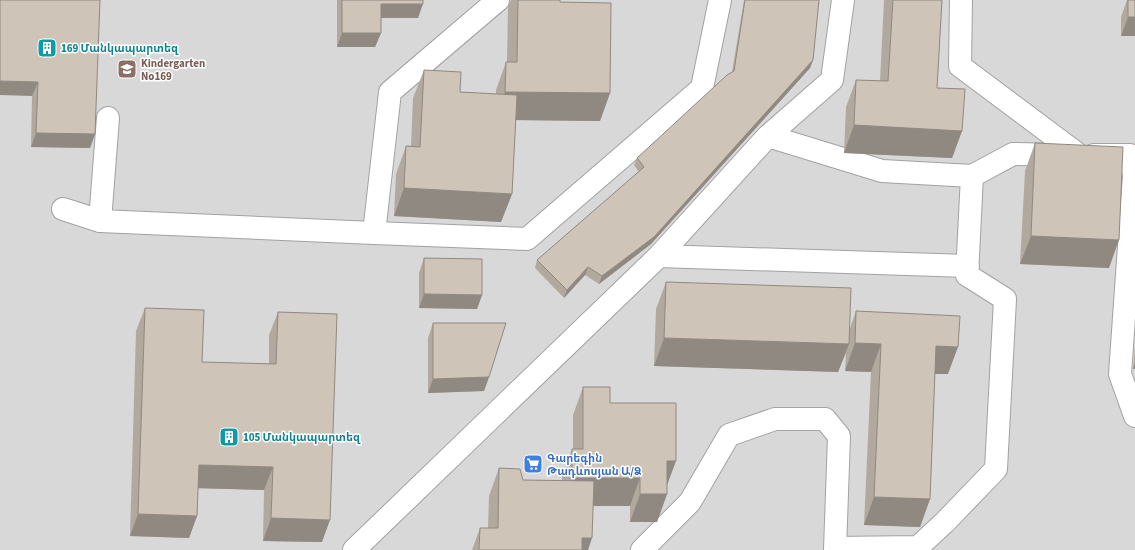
<svg xmlns="http://www.w3.org/2000/svg" width="1135" height="550" font-family="'Source Sans 3','Noto Sans Armenian',sans-serif">
<style>
.residential{fill:#d9d8d8}
.lines{fill:none;stroke-linecap:round;stroke-linejoin:round}
.minor-casing{stroke:#a2a2a2;stroke-width:24}
.minor{stroke:#fff;stroke-width:22}
.wall{fill:#b1a99e}
.shaded-wall{fill:#908981}
.building{fill:#cec4b8;stroke:#908981}
.labels{text-anchor:middle;dominant-baseline:central;stroke-width:3;stroke-linejoin:round;paint-order:stroke}
.culture-label{font-size:11px;font-weight:bold;fill:#0d838f;stroke:#fff;text-anchor:start}
.education-label{font-size:11px;font-weight:bold;fill:#785e54;stroke:#fff;text-anchor:start}
.shop-label{font-size:11px;font-weight:bold;fill:#366cbe;stroke:#fff;text-anchor:start}
</style>
<rect width="100%" height="100%" fill="#eeebdf"/>
<!-- residential -->
<path class="residential" d="M0,0h1135v550h-1135z"/>
<g class="lines">
<!-- minor casing -->
<g class="minor-casing">
<path id="minor" d="M498,0l-108,92 -16,141 153,6 175,-151 18,-88
M961,0l-1,66 119,89
M768,136l114,35 90,5 41,-22 49,1
M1094,155h36l4,20 -14,199 15,42
M63,209l37,12 274,12
M100,221l8,-103
M659,256l309,10
M835,548l83,-1 27,-25 51,-53 9,-170 -38,-24 5,-99
M354,550l305,-294 109,-120 64,-56 11,-80
M642,550l48,-48 39,-67 46,-16h50l14,17 -4,114"/>
</g>
<!-- minor -->
<use href="#minor" class="minor"/>
</g>
<!-- wall -->
<path class="wall" d="M0,0l95,134 -5,14 -59,-1 1,-51z
M337,0h86l-5,18h-37v15l-6,14h-38z
M511,0h49v2l50,91 -10,28 -85,-1 -3,74 -11,28 -107,-6 2,-42 10,-28h5l2,-48 11,-28 36,22 36,2v-4l10,-28h1l1,-56z
M744,0h75l-6,60 -3,8 -159,176 -52,40 -14,-9 -21,23 -29,-30 2,-8 102,-88 -5,-7 3,-7 95,-86z
M884,0h58l-5,88 25,43 -10,27 -108,-5 2,-46 10,-27 24,1z
M1127,0h8v36h-14v-19z
M1035,143l74,125 -89,-4 5,-93z
M424,258l58,37 -5,14 -58,-1v-35z
M666,282l183,49 7,-20 92,63h-13l-5,125 -10,28 -56,-2 7,-153 -26,-1 1,-18 -8,19 -184,-6 2,-57z
M145,308l57,54 67,2v-29l9,-23 44,230 -59,-1 1,-51 -66,-2 -1,28 -8,22 -59,-2 6,-205z
M433,323l56,54 -5,14 -56,2v-55z
M1135,345v24h-2z
M583,387l27,16 57,83v8l-10,28h-27v-16h-37l-5,44 -100,-22 1,-32 10,-28 24,12h39v-3l10,-28h1v-34z
M480,528l-1,22h-7z"/>
<!-- shaded-wall -->
<path class="shaded-wall" d="M381,4h42l-5,14h-42z
M1128,17h7v19h-14z
M342,33h39l-6,14h-38z
M813,60l-3,8 -159,176 -52,40 3,-8z
M0,81l38,1 -6,14 -32,-1z
M505,92l105,1 -10,28 -105,-1z
M854,125l108,6 -10,27 -108,-5z
M36,133l59,1 -5,14 -59,-1z
M404,188l108,6 -11,28 -107,-6z
M1031,236l88,4 -10,28 -89,-4z
M588,267l-3,8 -21,23 3,-8z
M424,294l58,1 -5,14 -58,-1z
M664,338l185,6 -11,28 -184,-6z
M855,343l26,1 -10,28 -26,-1z
M936,346l22,1 -10,27h-22z
M1135,363v6h-2z
M489,377l-5,14 -56,2 5,-14z
M667,461h9l-10,27z
M199,465l74,2 -9,23 -73,-2z
M572,478h68l-10,28h-68z
M640,494h27l-10,28h-27z
M874,497l56,2 -10,28 -56,-2z
M138,514l59,2 -8,22 -59,-2z
M271,518l59,2 -8,22 -59,-1z
M582,538h10l-4,12h-10z"/>
<!-- building -->
<path class="building" d="M0,0h100l-5,134 -59,-1 2,-51 -38,-1z
M342,0h81v4h-42v29h-39z
M518,0h42v2l51,1 -1,90 -105,-1 1,-30h11z
M745,0h74l-6,60 -159,177 -52,39 -14,-9 -21,23 -30,-30 107,-93 -7,-9 90,-83 7,-4z
M893,0h49l-5,88 28,1 -3,42 -108,-6 2,-45 32,1z
M1128,0h7v17h-7z
M424,70l37,2 -1,20 57,3 -5,99 -108,-6 2,-42 14,1z
M1035,143l88,4 -4,93 -88,-4z
M424,258l58,1v36l-58,-1z
M666,282l185,6 -2,56 -185,-6z
M145,308l59,2 -2,52 74,2 2,-52 59,2 -7,206 -59,-2 2,-51 -74,-2 -2,51 -59,-2z
M856,311l104,5 -2,31 -22,-1 -6,153 -56,-2 7,-153 -26,-1z
M433,323h73l-17,54 -56,2z
M583,387h27v16h66v58h-9v33h-27v-16h-68v-29h11z
M499,468l21,1 3,11 71,1 -2,57h-10v12h-103l1,-22h18z"/>
<!-- icons -->
<defs>
<g id="building-square" transform="scale(1)"><rect x="-9" y="-9" width="18" height="18" rx="4" fill="#0f9aa8" stroke="#fff"/><path d="M-4-6H4V6H1V3H-1V6H-4ZM-2.5-4.3h1.7v1.8h-1.7ZM.8-4.3h1.7v1.8H.8ZM-2.5-1h1.7V.8h-1.7ZM.8-1h1.7V.8H.8Z" fill="#fff"/></g>
<g id="school-square" transform="scale(1)"><rect x="-9" y="-9" width="18" height="18" rx="4" fill="#8d6e63" stroke="#fff"/><path d="M0-5L7-2L0 1L-7-2ZM-4 1L0 2.5L4 1V4Q0 6-4 4Z" fill="#fff"/></g>
<g id="supermarket-square" transform="scale(1)"><rect x="-9" y="-9" width="18" height="18" rx="4" fill="#3f7fe0" stroke="#fff"/><path d="M-6-5.5h2.5l.6 2H6L4.5 2H-2.5L-4.4-4H-6ZM-1.5 3.2a1.3 1.3 0 1 0 .1 0ZM3 3.2a1.3 1.3 0 1 0 .1 0Z" fill="#fff"/></g>
</defs>
<g fill-rule="evenodd">
<use href="#building-square" x="47" y="48"/>
<use href="#school-square" x="127" y="69"/>
<use href="#building-square" x="229" y="437"/>
<use href="#supermarket-square" x="533" y="464"/>
</g>
<g class="labels">
<!-- culture labels -->
<g class="culture-label">
<text x="61" y="48">169 Մանկապարտեզ</text>
<text x="243" y="437">105 Մանկապարտեզ</text>
</g>
<!-- education labels -->
<g class="education-label">
<text x="141" y="63">Kindergarten<tspan x="141" dy="13">No169</tspan></text>
</g>
<!-- shop labels -->
<g class="shop-label">
<text x="547" y="458">Գարեգին<tspan x="547" dy="13">Թադևոսյան Ա/Ձ</tspan></text>
</g>
</g>
</svg>
